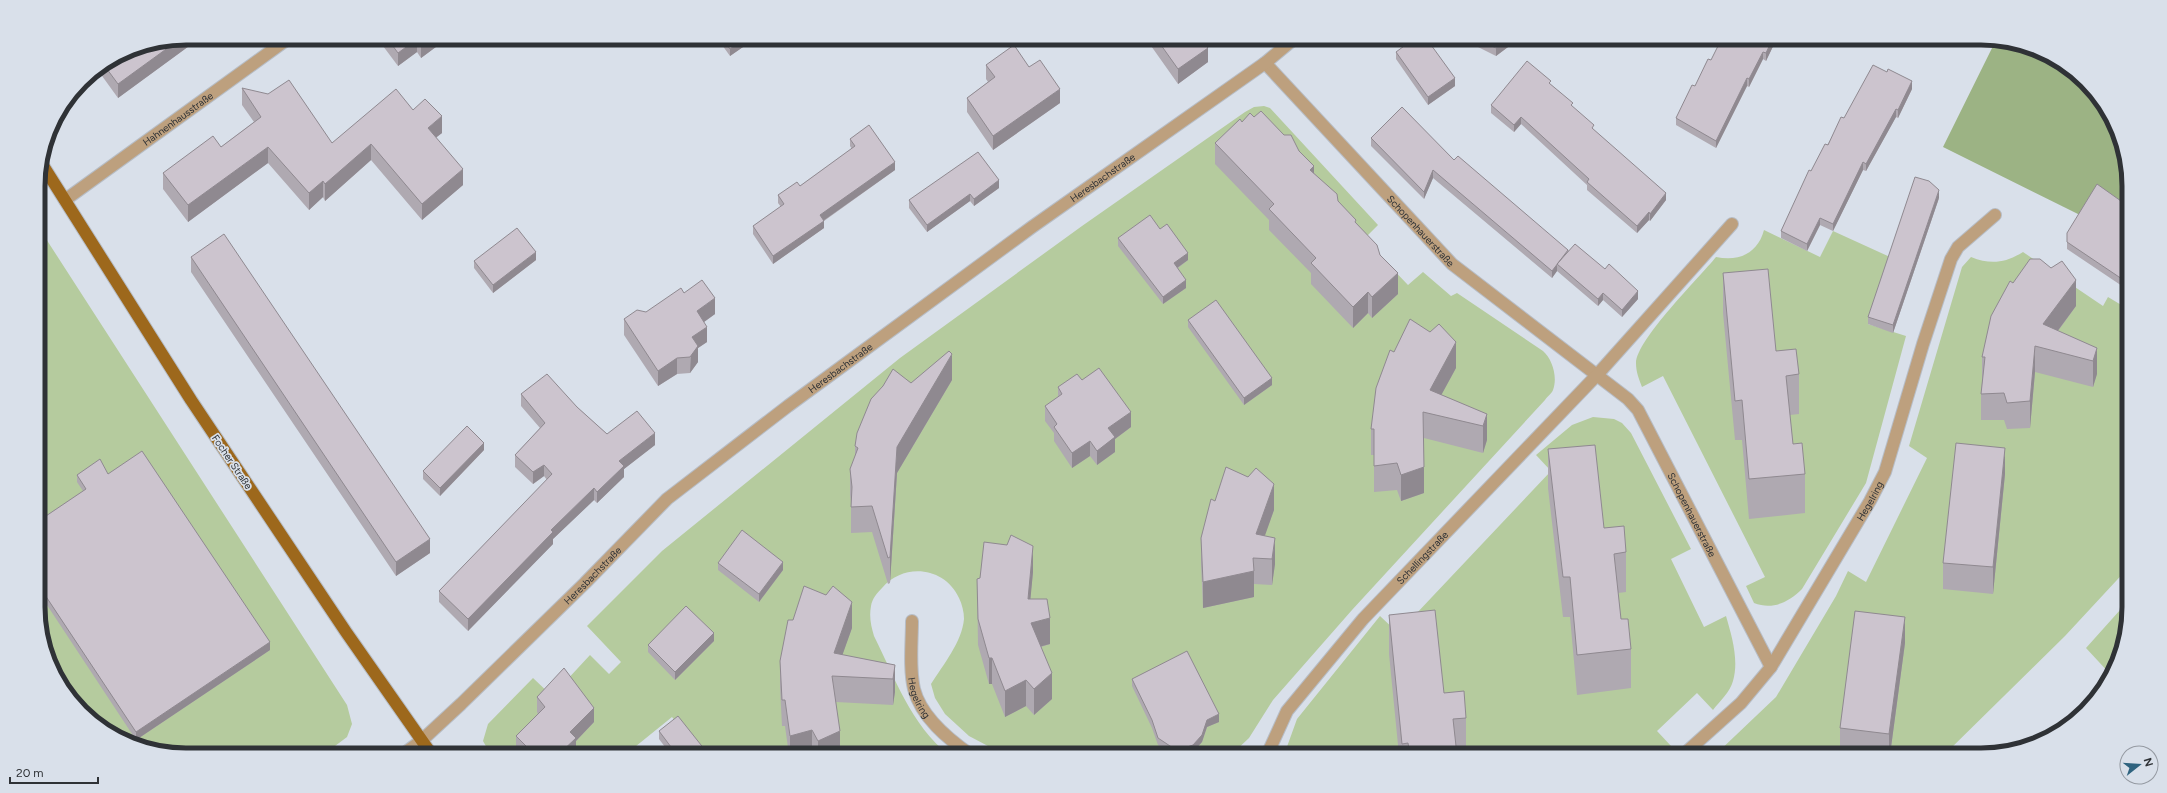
<svg xmlns="http://www.w3.org/2000/svg" width="2167" height="793" font-family="Figtree,sans-serif">
<style>
.green{fill:#b5cb9e}
.forest{fill:#9cb384}
.lines{fill:none;stroke-linecap:round;stroke-linejoin:round}
.minor-casing{stroke:#b7bdc6;stroke-width:14}
.major-casing{stroke:#b7bdc6;stroke-width:14}
.minor{stroke:#bda07e;stroke-width:12}
.major{stroke:#9d681c;stroke-width:12}
.wall{fill:#afa9b1}
.shaded-wall{fill:#8f8990}
.building{fill:#ccc4ce;stroke:#8f8990}
.labels{text-anchor:middle;dominant-baseline:central;stroke-width:3.5;stroke-linejoin:round;paint-order:stroke}
.street-label{font-size:10px;fill:#2f3236;stroke:#d9e0ea}
.rim{fill:none;stroke:#2f3236;stroke-width:5}
</style>
<rect width="100%" height="100%" fill="#d9e0ea"/>
<!-- green -->
<path class="green" d="M1264,106l6,2 108,117 -14,14 44,46 15,-13 28,24 6,-3 86,58c9,8 15,25 10,39 -1,3 -6,7 -8,10l-193,210 -79,90 -24,38 -18,17h-226l-36,-19 -24,-22 -10,-16 -4,-14c12,-19 31,-42 33,-65 0,-7 -2,-15 -5,-21 -14,-31 -55,-36 -77,-10 -5,5 -10,11 -11,18 -2,11 0,20 3,30 21,42 37,89 75,119h-246l-31,-38 -47,38h-134l-8,-14 5,-17 45,-46 19,18 38,-41 19,19 12,-12 -34,-36 75,-75 238,-193 182,-132 163,-114 9,-5z
M39,228l308,477 5,19 -5,13 -24,18h-137l-48,-8 -34,-17 -29,-25 -22,-32 -12,-37z
M1764,230l56,27 13,-26 57,26 -22,67 38,12 -40,147 -64,106c-14,14 -30,21 -48,14l-8,-17 19,-9 -102,-201 -21,11c-3,-8 -6,-15 -6,-24 1,-24 63,-85 80,-106 23,5 42,-4 48,-27z
M2023,252l80,54 5,-9 20,12 1,258 -64,69 -121,119h-229l61,-58 60,-101 12,-25 18,11 61,-124 -18,-12 53,-179 9,-10c20,8 34,6 52,-5z
M1593,417l21,2 8,4 9,10 60,116 -20,10 33,68 22,-11c6,21 13,44 7,65 -3,11 -13,20 -20,29l-16,-17 -40,38 15,16 -7,8h-381l13,-36 83,-103 18,17 153,-162 -15,-16 36,-30z
M2129,600l-8,55 -10,20 -25,-27z"/>
<!-- forest -->
<path class="forest" d="M1996,40c10,2 23,2 33,6 53,17 87,66 98,119 3,15 1,33 1,48l-46,3 -139,-69z"/>
<g class="lines">
<!-- minor casing -->
<g class="minor-casing">
<g id="minor">
<path id="s1" d="M1265,63l187,201 176,135 10,11 133,257"/>
<path id="s2" d="M65,200l224,-162"/>
<path id="s3" d="M912,621c0,21 -3,47 2,68 7,28 34,50 57,66"/>
<path id="s4" d="M402,755l19,-14 40,-37 124,-121 82,-84 121,-93 244,-179 233,-164 30,-25"/>
<path id="s5" d="M1267,755l20,-44 76,-92 234,-244 135,-151"/>
<path id="s6" d="M1683,755l58,-52 30,-36 99,-166 15,-29 38,-128 28,-85 7,-12 37,-32"/>
</g>
</g>
<!-- major casing -->
<g class="major-casing">
<path id="major" d="M42,164l149,236 155,232 86,123"/>
</g>
<!-- minor -->
<use href="#minor" class="minor"/>
<!-- major -->
<use href="#major" class="major"/>
</g>
<!-- wall -->
<path class="wall" d="M186,38h14l-82,60 -21,-29 32,-20z
M377,38h71l-27,20 -4,-6 -19,14z
M452,38h13l-9,6z
M717,38h39l-26,18z
M1149,38h52l7,24 -30,22 -29,-41z
M1468,38h52l-24,18 -28,-14z
M1605,38h17l-3,7z
M1777,38l-11,23 -3,-2 -14,28 -2,-1 -31,62 -40,-23v-7l35,-58z
M1396,52l59,34 -27,19 -32,-46z
M986,65l43,2 31,36 -67,47 -26,-38v-14l21,-16 -2,-3z
M1551,85l43,45 72,70 -16,21 -1,-1 -12,13 -50,-43v-5l-66,-61 -7,8 -23,-19v-8z
M242,88l90,55 81,-33 29,23 -6,4 27,48 -41,35 -51,-60 -46,41 -2,-4 -14,13 -41,-47 -80,59 -25,-33v-16l58,-26 33,-25 -12,-17z
M1912,89l-14,29 -2,-1 -30,54 -3,-1 -30,61 -13,-6 -13,26 -26,-13v-7l30,-60 33,-53z
M1254,117l45,34 15,22 42,50 24,32 18,39 -26,24 -4,-5 -15,15 -42,-44v-11l-42,-43v-10l-54,-56v-21l27,-21z
M1371,138l83,22 114,90 70,49 -16,18 -19,-17 -5,6 -41,-35 -5,7 -119,-100 -9,21 -53,-53z
M850,139l45,31 -71,51v7l-51,36 -20,-30v-8l28,-19 -3,-4v-8l22,-9 52,-37 -2,-3z
M999,188l-25,18 -4,-5 -43,31 -18,-24v-8z
M1939,198l-46,135 -25,-9v-7z
M2128,206v84l-61,-41v-16z
M1160,229l28,31 -10,8 8,20 -23,16 -45,-58v-8z
M191,257l239,296 -34,23 -205,-304z
M536,260l-43,33 -19,-25v-7z
M1723,273l53,78 23,23v40l-9,1 3,29 12,30v39l-56,6 -7,-79h-7l-12,-127z
M2013,283l63,23 -18,25 39,17v26l-4,13 -58,-15 -5,56 -23,1 -3,-9h-23v-26l1,-12v-25z
M684,293l31,21 -11,8 3,20 -9,6v14l-8,11 -13,1 -19,12 -34,-51v-16l22,-7z
M1188,320l84,65 -28,20 -56,-78z
M1394,352l62,16 -15,27 46,19v26l-4,13 -59,-15v55l-23,8 -4,-11 -23,2v-37h-3v-26z
M952,380l-55,93 -7,110 -2,1 -16,-52 -21,1v-31l-1,-7v-26l5,-11v-12l56,-63z
M1082,380l49,47 -16,12v13l-18,13 -7,-9 -18,12 -18,-27v-8l-9,-12v-15l13,-9v-10z
M521,394l56,13 30,27 48,11 -31,24v8l-27,26 -3,-3 -41,39v5l-85,87 -29,-29v-11l108,-111 -3,-4 -11,8 -18,-17v-12l25,-27 -19,-22z
M1548,449l56,79 22,24v40l-8,1 3,26 10,30v39l-54,7 -7,-78h-7l-15,-129z
M484,450l-44,46 -17,-17v-8z
M108,474l162,176 -134,90 -95,-144 -1,-76 43,-29 -6,-9v-7z
M2005,474l-12,120 -50,-5v-26z
M1215,501l59,9 -10,26 11,28 -3,21 -18,-1v13l-51,11 -2,-44v-26z
M718,563l65,7 -24,32 -41,-32z
M1033,572l-3,27 20,45 -9,3 11,52 -18,16 -8,-9 -21,11 -13,-33h-3l-11,-39 -1,-66z
M1389,615l55,78 22,25v37h-67l-10,-101z
M793,620l59,8 -10,27 53,10v27l-2,13 -57,-3 4,53h-51l-4,-29h-3l-2,-39v-26z
M714,641l-39,39 -27,-28v-7z
M1905,643l-15,112h-44l-6,-1v-26z
M1132,679l87,43 -12,5 -5,15 -9,10 -8,3h-13l-14,-10 -6,-17 -20,-42z
M537,697l57,25 -18,19v11l-3,3h-52l-5,-5v-14l22,-22 -1,-2z
M659,731l50,24h-38l-12,-16z"/>
<!-- shaded-wall -->
<path class="shaded-wall" d="M186,38h14l-82,60v-14l62,-45z
M431,38h17l-27,20v-13z
M456,38h9l-9,6z
M745,38h11l-26,18v-7z
M1510,38h10l-24,18v-8z
M1619,38h3l-3,7z
M1773,38h4l-11,23v-8z
M417,39v13l-19,14v-13z
M1208,48v14l-30,22v-15z
M1763,52v7l-14,28v-8z
M1455,78v8l-27,19v-8z
M1747,78v8l-31,62v-7z
M1912,81v8l-14,29v-8z
M1060,89v14l-67,47v-14z
M1896,109v8l-30,54v-7z
M442,116v17l-14,11v-16z
M1521,117v7l-7,8v-7z
M371,144v16l-46,41v-17z
M268,147v16l-80,59v-17z
M895,162v8l-75,53v-8z
M1863,162v8l-30,61v-7z
M1314,166v21l-4,-17z
M463,169v16l-41,35v-16z
M1433,170v8l-9,21v-7z
M999,180v8l-25,18v-7z
M323,181v16l-14,13v-17z
M1939,190v8l-46,135v-8z
M1666,193v7l-16,21v-7z
M970,194v7l-43,31v-7z
M1649,212v8l-12,13v-7z
M1820,218v7l-13,26v-7z
M824,221v7l-51,36v-8z
M536,252v8l-43,33v-8z
M1188,253v7l-14,10v-7z
M1557,264v7l-5,7v-7z
M1398,273v21l-26,24v-21z
M1186,280v8l-23,16v-7z
M2076,280v26l-31,42 -2,-24z
M1638,291v8l-16,18v-7z
M1368,292v21l-15,15v-21z
M1603,293v7l-5,6v-7z
M715,298v16l-18,13v-16z
M707,327v15l-9,6v14l-8,11 2,-36z
M1456,342v26l-25,46 -1,-24z
M2035,346v26l-5,56v-27z
M2097,348v26l-4,13v-26z
M952,354v26l-55,93 -7,110v-26l7,-110z
M677,358v16l-19,12v-15z
M1272,378v7l-28,20v-7z
M1131,412v15l-16,12v13l-18,13v-14l11,-23z
M1487,414v26l-4,13v-27z
M655,433v12l-31,24v8l-27,26v-11l22,-31z
M1090,441v15l-18,12v-15z
M484,443v7l-44,46v-8z
M2005,448v26l-12,120v-27z
M544,465v11l-11,8v-12z
M1424,467v26l-23,8v-26z
M1274,484v26l-17,48 -1,-24z
M594,488v12l-41,39v5l-85,87v-12l83,-89z
M1275,538v26l-3,21v-26z
M430,539v14l-34,23v-14z
M1033,546v26l-5,53v-26z
M783,562v8l-24,32v-8z
M1254,571v26l-51,11v-26z
M852,602v26l-17,48 -1,-23z
M1905,617v26l-15,112h-1v-21z
M1050,618v26l-19,5v-26z
M714,633v8l-39,39v-8z
M270,642v8l-134,90v-8z
M989,658h3v26h-3z
M895,665v27l-2,13v-26z
M1052,673v26l-18,16v-26z
M1026,680v26l-21,11v-26z
M594,708v14l-18,19v11l-3,3h-15l12,-23z
M1219,714v8l-12,5 -5,15 -9,10 -8,3h-4v-6l26,-29z
M812,730v25h-22v-19z
M840,731v24h-22v-14z"/>
<!-- building -->
<path class="building" d="M387,38h44l-10,7 -4,-6 -19,14z
M722,38h23l-15,11z
M1156,38h45l7,10 -30,21z
M1415,38h11l29,40 -27,19 -32,-45z
M1475,38h35l-14,10z
M1722,38h51l-7,15 -3,-1 -14,27 -2,-1 -31,63 -40,-23 16,-33 3,1 13,-27 3,1z
M180,39l-62,45 -14,-19 25,-16z
M1014,45l15,22 11,-7 20,29 -67,47 -26,-38 28,-21 -9,-12z
M1527,61l24,20 -2,2 24,20 -2,2 23,20 -2,3 74,65 -16,21 -1,-2 -12,14 -50,-44 2,-3 -68,-62 -7,8 -23,-20z
M1873,65l14,7 1,-3 24,12 -14,29 -2,-1 -30,55 -3,-2 -30,62 -13,-6 -13,26 -26,-13 28,-61 2,1 14,-27 3,1 13,-28 3,1z
M289,80l43,63 64,-54 17,21 12,-11 17,17 -14,12 35,41 -41,35 -51,-60 -46,40 -2,-3 -14,12 -41,-46 -80,58 -25,-32 50,-37 8,11 40,-30 -19,-29 26,6z
M1402,107l52,53 4,-4 110,94 -16,21 -119,-101 -9,22 -53,-54z
M1261,111l23,24h7l8,16 15,15 -4,4 27,24 1,7 18,19 -1,2 22,23 3,10 18,18 -26,24 -4,-5 -15,15 -42,-44 5,-5 -47,-49 5,-5 -59,-61 25,-24 2,3 8,-9 4,4z
M869,125l26,37 -75,53 4,6 -51,35 -20,-30 31,-22 -6,-9 19,-13 3,4 55,-40 -5,-7z
M978,152l21,28 -25,19 -4,-5 -43,31 -18,-25z
M1915,177l14,4 10,9 -46,135 -25,-8z
M2097,184l31,22v77l-61,-41v-9z
M1150,215l10,14 7,-5 21,29 -14,10 12,17 -23,17 -45,-59z
M517,228l19,24 -43,33 -19,-24z
M224,234l206,305 -34,23 -205,-305z
M1575,244l30,25 4,-5 29,27 -16,19 -19,-17 -5,6 -41,-35z
M2030,259h10l11,9 11,-7 14,19 -33,44 54,24 -4,13 -58,-15 -5,55 -23,2 -3,-10 -23,1 4,-37h-3l9,-41 19,-35 3,2z
M1768,269l8,82 20,-2 3,25 -13,2 7,68 9,-1 3,31 -56,5 -7,-79 -7,1 -12,-128z
M702,280l13,18 -18,13 10,16 -15,10 6,9 -8,11 -13,1 -19,13 -34,-52 13,-9 9,2 35,-24 3,5z
M1216,300l56,78 -28,20 -56,-78z
M1410,319l20,13 9,-8 17,18 -26,48 57,24 -4,12 -60,-14 1,55 -23,8 -4,-12 -23,3v-37h-3l5,-41 14,-38 4,2z
M949,351l3,3 -55,93 -7,110 -2,1 -16,-52 -21,1 1,-20 -2,-18 8,-21 -3,-2 2,-13 14,-34 12,-13 10,-17 18,14z
M1099,368l32,44 -23,16 7,9 -18,14 -7,-10 -18,12 -18,-26 3,-3 -12,-18 17,-12 -4,-7 19,-13 5,6z
M547,374l30,33 30,27 30,-23 18,22 -36,28 5,5 -27,26 -3,-4 -43,42 2,2 -85,87 -29,-28 113,-117 -8,-9 -11,7 -18,-17 30,-32 -24,-29z
M467,426l17,17 -44,45 -17,-17z
M1956,443l49,5 -12,119 -50,-4z
M1595,445l9,83 20,-2 2,26 -12,2 7,65h7l3,30 -54,6 -7,-78h-7l-15,-128z
M142,451l128,191 -134,90 -95,-143 -1,-69 46,-31 -9,-14 23,-16 8,15z
M1226,467l22,10 8,-9 18,16 -18,50 19,4 -3,21 -19,-1 1,13 -51,11 -2,-44 10,-39 4,2z
M742,530l41,32 -24,32 -41,-31z
M1011,535l22,11 -5,53h19l3,19 -19,5 21,50 -18,16 -8,-9 -21,11 -13,-33h-3l-11,-39 -1,-40 3,-1 4,-36 23,3z
M804,586l22,9 7,-9 19,16 -18,51 61,12 -2,14 -61,-3 8,55 -22,10 -6,-11 -22,6 -5,-36h-3l-2,-39 8,-41h5z
M686,606l28,27 -39,39 -27,-27z
M1435,610l9,83 20,-2 2,27 -13,1 4,36h-47l-2,-12 -6,1 -13,-129z
M1855,611l50,6 -16,117 -49,-6z
M1187,651l32,63 -12,6 -5,15 -9,10 -12,4 -8,-1 -15,-10 -6,-18 -20,-41z
M564,668l30,40 -24,24 6,6 -18,17h-23l-19,-19 29,-29 -8,-10z
M678,716l31,39h-32l-18,-24z
M934,752l26,2v1h-26z"/>
<g class="labels">
<!-- street labels -->
<g class="street-label">
<text stroke="none"><textPath href="#s2" startOffset="139">Hahnenhausstraße</textPath></text>
<text stroke="none"><textPath href="#s4" startOffset="910">Heresbachstraße</textPath></text>
<text stroke="none"><textPath href="#s1" startOffset="229">Schopenhauerstraße</textPath></text>
<text stroke="none"><textPath href="#s4" startOffset="586">Heresbachstraße</textPath></text>
<text transform="translate(232 462) rotate(56)">Focher Straße</text>
<text stroke="none"><textPath href="#s6" startOffset="318">Hegelring</textPath></text>
<text stroke="none"><textPath href="#s1" startOffset="629">Schopenhauerstraße</textPath></text>
<text stroke="none"><textPath href="#s5" startOffset="253">Schellingstraße</textPath></text>
<text stroke="none"><textPath href="#s4" startOffset="262">Heresbachstraße</textPath></text>
<text stroke="none"><textPath href="#s3" startOffset="78">Hegelring</textPath></text>
</g>
</g>
<!-- crop -->
<path d="M0 0H2167V793H0ZM186 45H1981A141 141 0 0 1 2122 186V607A141 141 0 0 1 1981 748H186A141 141 0 0 1 45 607V186A141 141 0 0 1 186 45Z" fill="#d9e0ea" fill-rule="evenodd"/>
<path class="rim" d="M186 45H1981A141 141 0 0 1 2122 186V607A141 141 0 0 1 1981 748H186A141 141 0 0 1 45 607V186A141 141 0 0 1 186 45Z"/>
<!-- north arrow -->
<g transform="translate(2139 765) rotate(73)"><circle r="19" fill="#d9e0ea" stroke="#959aa2"/>
<path d="M0-3L7 15L0 10L-7 15Z" fill="#2f637f"/>
<text y="-6" font-size="11" font-weight="bold" text-anchor="middle" fill="#2f3236">N</text>
</g>
<!-- scale -->
<path d="M10 777v6h88v-6" fill="none" stroke="#2f3236" stroke-width="2"/>
<text x="16" y="777" font-size="12" fill="#2f3236" stroke="#d9e0ea" stroke-width="3" paint-order="stroke">20 m</text>
</svg>
